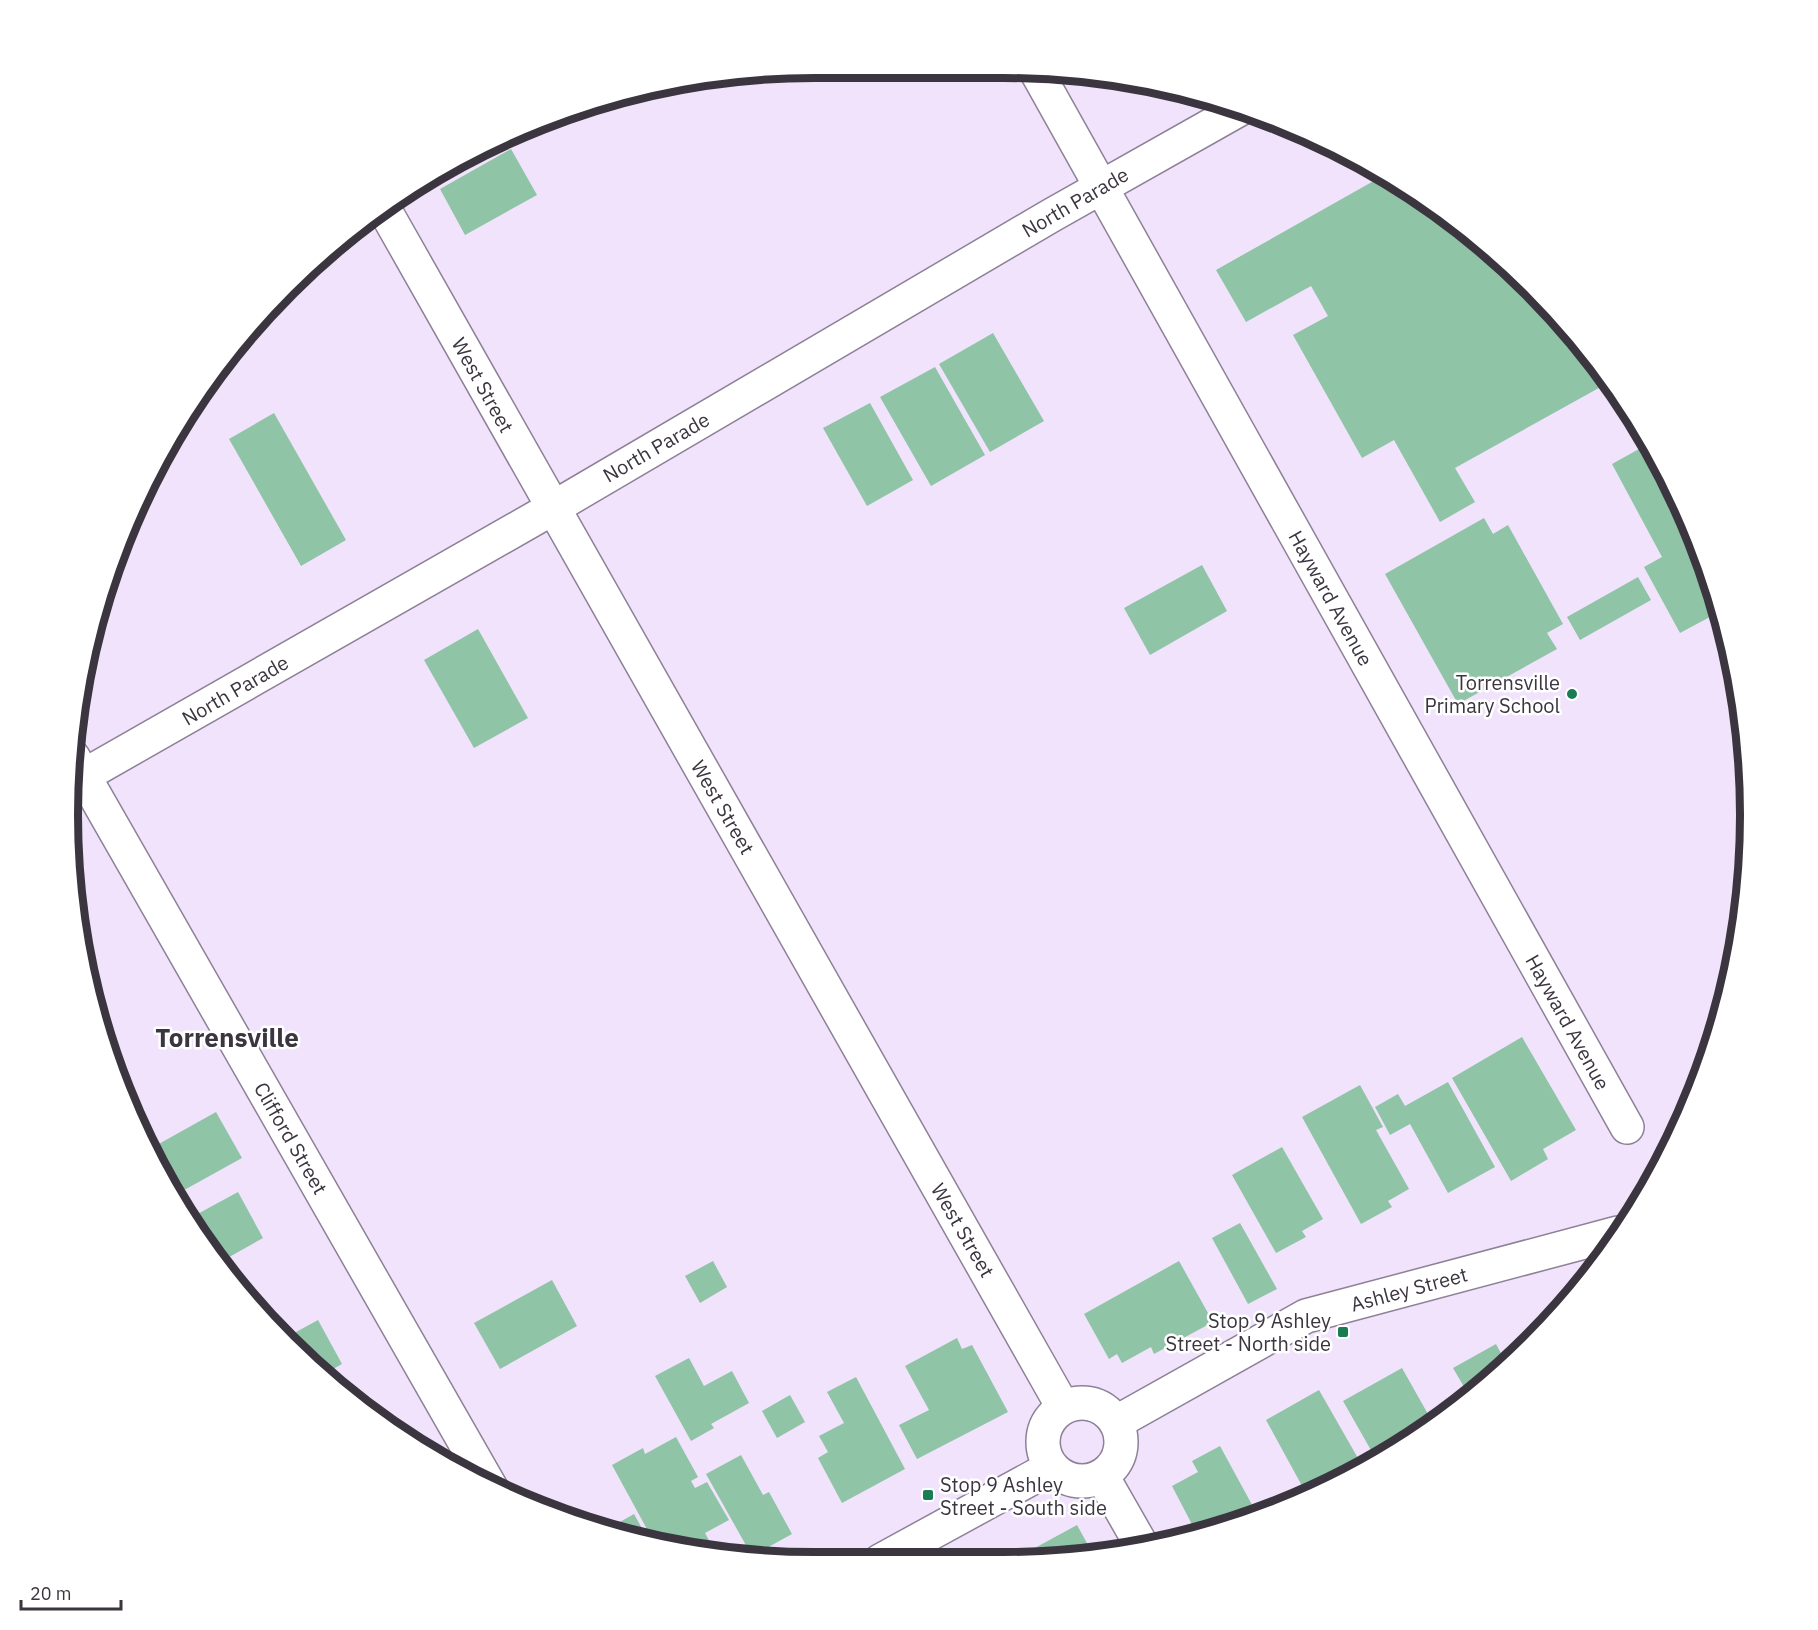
<svg xmlns="http://www.w3.org/2000/svg" width="1818" height="1630" font-family="'IBM Plex Sans',sans-serif">
<style>
.building{fill:#8fc4a7}
.lines{fill:none;stroke-linecap:round;stroke-linejoin:round}
.minor-casing{stroke:#8d8197;stroke-width:36}
.minor{stroke:#fff;stroke-width:33}
.poi-dot{fill:#1a7c54;stroke:#fff;stroke-width:2}
.labels{text-anchor:middle;dominant-baseline:central;stroke-width:5;stroke-linejoin:round;paint-order:stroke}
.street-label{font-size:20px;fill:#3b353f;stroke:#fff}
.poi-label{font-size:20px;fill:#3b353f;stroke:#fff;text-anchor:end}
.district-label{font-size:26px;font-weight:bold;fill:#3b353f;stroke:#fff}
.rim{fill:none;stroke:#3b353f;stroke-width:8}
</style>
<rect width="100%" height="100%" fill="#f0e3fb"/>
<!-- building -->
<path class="building" d="M511,149l26,46 -72,40 -25,-46z
M1386,174l110,79 90,96 20,35 -151,84 20,34 -35,20 -46,-82 -32,18 -69,-123 35,-19 -17,-30 -65,36 -30,-52z
M993,333l51,88 -54,31 -51,-88z
M935,367l50,88 -54,31 -51,-89z
M870,403l43,77 -46,26 -44,-78z
M274,413l72,127 -45,26 -72,-127z
M1648,444l26,41 47,126 -41,22 -36,-66 18,-10 -50,-93z
M1484,518l9,16 15,-9 55,99 -16,9 10,16 -99,55 -73,-130z
M1202,565l25,46 -77,44 -26,-47z
M1638,577l13,23 -71,40 -13,-23z
M478,629l50,89 -54,30 -50,-88z
M1522,1037l54,93 -33,19 5,10 -37,22 -59,-103z
M1448,1082l47,85 -47,26 -38,-69 -20,11 -15,-28 23,-13 7,12z
M1360,1085l23,42 -7,3 33,59 -21,12 4,6 -31,17 -59,-107z
M216,1112l26,46 -65,36 -29,-44z
M1282,1147l41,72 -21,12 4,6 -30,16 -44,-78z
M238,1192l25,46 -41,23 -30,-44z
M1240,1223l37,66 -29,15 -36,-66z
M713,1261l14,26 -27,16 -15,-27z
M1179,1261l34,61 -59,32 -3,-7 -29,16 -5,-9 -8,5 -25,-45z
M552,1280l25,46 -77,43 -26,-46z
M318,1320l24,44 -18,10 -39,-36z
M1544,1326l1,1 -25,23 -4,-8z
M957,1338l5,11 10,-4 36,67 -91,47 -18,-34 30,-15 -24,-44z
M1496,1344l10,19 -36,34 -17,-29z
M689,1358l15,28 28,-15 17,32 -38,21 3,4 -23,13 -36,-65z
M1402,1368l31,55 -57,36 -33,-58z
M856,1377l49,92 -63,34 -24,-45 10,-6 -9,-16 25,-13 -17,-31z
M1319,1390l44,77 -30,19 -26,9 -41,-75z
M790,1395l15,27 -28,16 -15,-27z
M676,1437l22,40 -7,4 4,7 12,-6 22,38 -24,13 11,20 -62,-11 -42,-77 31,-17 2,6z
M1220,1446l37,68 -59,22 -26,-50 26,-14 -6,-11z
M741,1455l22,40 6,-3 23,42 -40,22 -46,-82z
M634,1514l15,27 -28,-4 -17,-6z
M1077,1525l16,29 -41,7h-12l-7,-12z"/>
<g class="lines">
<!-- minor casing -->
<g class="minor-casing">
<path id="minor" d="M1035,69l592,1058
M383,207l680,1200
M73,757l418,731
M71,783l482,-275 499,-293 188,-106
M1043 1442a39 39 0 1 1 78 0a39 39 0 1 1-78 0Z
M1117,1422l189,-106 312,-83
M1102,1476l40,70
M880,1561l172,-94"/>
</g>
<!-- minor -->
<use href="#minor" class="minor"/>
</g>
<!-- markers -->
<g class="poi-dot">
<circle cx="1572" cy="694" r="6"/>
<rect x="1337" y="1326" width="12" height="12" rx="3"/>
<rect x="922" y="1489" width="12" height="12" rx="3"/>
</g>
<g class="labels">
<!-- street labels -->
<g class="street-label">
<text transform="translate(1075 202) rotate(-30)">North Parade</text>
<text transform="translate(483 385) rotate(61)">West Street</text>
<text transform="translate(656 447) rotate(-30)">North Parade</text>
<text transform="translate(1331 598) rotate(61)">Hayward Avenue</text>
<text transform="translate(235 690) rotate(-30)">North Parade</text>
<text transform="translate(723 807) rotate(60)">West Street</text>
<text transform="translate(1568 1022) rotate(61)">Hayward Avenue</text>
<text transform="translate(291 1138) rotate(60)">Clifford Street</text>
<text transform="translate(963 1230) rotate(60)">West Street</text>
<text transform="translate(1409 1289) rotate(-15)">Ashley Street</text>
</g>
<!-- poi labels -->
<g class="poi-label">
<text x="1560" y="682">Torrensville<tspan x="1560" dy="23">Primary School</tspan></text>
<text x="1331" y="1320">Stop 9 Ashley<tspan x="1331" dy="23">Street - North side</tspan></text>
<text x="940" y="1484" text-anchor="start">Stop 9 Ashley<tspan x="940" dy="23">Street - South side</tspan></text>
</g>
<!-- district labels -->
<g class="district-label">
<text x="227" y="1037">Torrensville</text>
</g>
</g>
<!-- crop -->
<path d="M0 0H1818V1630H0ZM815 78H1003A737 737 0 0 1 1740 815V815A737 737 0 0 1 1003 1552H815A737 737 0 0 1 78 815V815A737 737 0 0 1 815 78Z" fill="#fff" fill-rule="evenodd"/>
<path class="rim" d="M815 78H1003A737 737 0 0 1 1740 815V815A737 737 0 0 1 1003 1552H815A737 737 0 0 1 78 815V815A737 737 0 0 1 815 78Z"/>
<!-- scale -->
<path d="M21 1600v9h100v-9" fill="none" stroke="#3b353f" stroke-width="3"/>
<text x="30" y="1600" font-size="18" fill="#3b353f" stroke="#ffffff" stroke-width="4.5" paint-order="stroke">20 m</text>
</svg>
